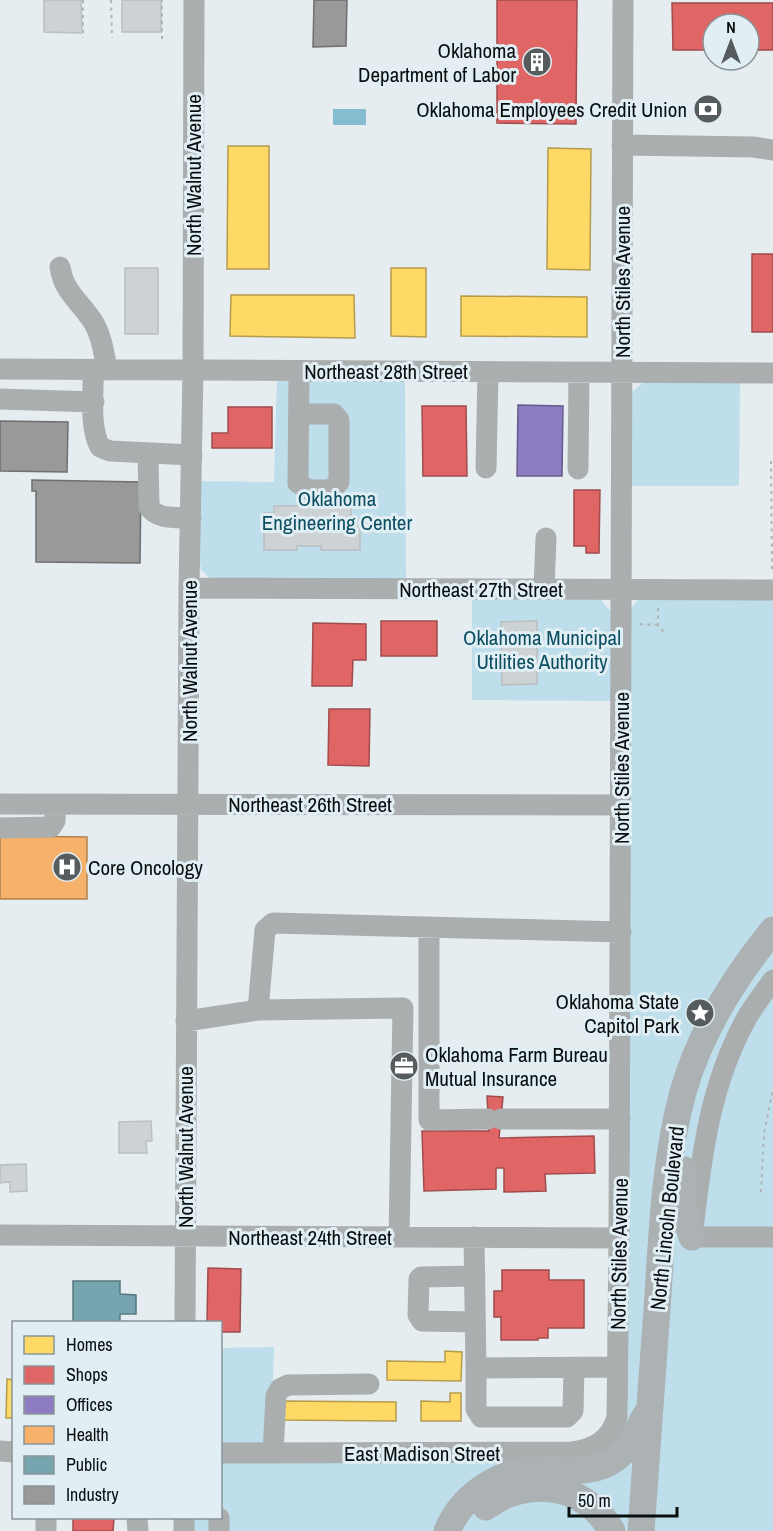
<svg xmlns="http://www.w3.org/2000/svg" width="773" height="1531" font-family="'Archivo Narrow',sans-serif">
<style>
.green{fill:#bddeea}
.water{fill:#84bcd0}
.homes{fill:#ffd966;stroke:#b59c4c;stroke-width:1.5}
.shops{fill:#e06666;stroke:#a04c4c;stroke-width:1.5}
.offices{fill:#8e7cc3;stroke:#665b8d;stroke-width:1.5}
.health{fill:#f6b26b;stroke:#af814f;stroke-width:1.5}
.public{fill:#76a5af;stroke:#55787f;stroke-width:1.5}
.industry{fill:#999;stroke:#6e6f70;stroke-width:1.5}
.building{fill:#cdd3d5;stroke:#babfc2;stroke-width:1.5}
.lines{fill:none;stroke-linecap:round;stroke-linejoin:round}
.path{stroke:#aeb3b4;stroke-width:2;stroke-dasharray:3 4.5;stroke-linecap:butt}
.minor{stroke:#aaaeaf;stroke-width:21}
.major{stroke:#acb1b4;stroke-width:27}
.labels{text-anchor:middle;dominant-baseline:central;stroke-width:6;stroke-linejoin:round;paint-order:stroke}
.poi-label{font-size:21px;fill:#090e0f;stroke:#e1eff4;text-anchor:end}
.street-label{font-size:21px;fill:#090e0f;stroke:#e1eff4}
.park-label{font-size:21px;fill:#0c4e62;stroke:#e1eff4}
</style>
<rect width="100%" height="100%" fill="#e5edf0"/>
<!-- green -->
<path class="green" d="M405,379l1,201 -196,-2 -9,-8 -1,-8 -1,-81 75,1 3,-102z
M650,381l90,1 -1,104h-109l2,-94 11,-9z
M472,598l129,2 10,12v89l-139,-1z
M650,598l123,1v932h-579v-13h26l1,-170 53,-1 -3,93 1,21 231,1 122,-31 3,-18 -2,-12 3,-790 9,-11z"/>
<!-- water -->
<path class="water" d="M333,109h33v16h-33z"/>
<!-- homes -->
<path class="homes" d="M228,146h41v123h-42z
M548,148l43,1 -1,121 -43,-1z
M391,268h35v69l-35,-1z
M231,295h123l1,43 -125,-2z
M461,296l126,1v40l-126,-1z
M445,1351l17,1 -1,29 -74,-1v-19l58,1z
M7,1379l7,1v38h-8z
M450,1393h11v28h-40v-20l29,1z
M280,1401l116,1v19l-117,-1z"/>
<!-- shops -->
<path class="shops" d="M497,0h80l-1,124 -79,-1z
M672,3h101v47h-24v-26h-36v26h-40z
M752,254h21v78h-21z
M422,406h44l1,70h-44z
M228,407h44v41h-60v-15h16z
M574,490h26l-1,63h-13v-7h-12z
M381,621h56v35h-56z
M313,623l53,1v36h-13l-1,26h-40z
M329,709h41l-1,57 -41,-1z
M487,1096l16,1 -4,41 95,-2 1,37 -50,1 1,17 -42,1v-24h-8v21l-72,2 -2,-60h67z
M208,1268l33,1 -1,63h-20v-10h-13z
M502,1270h47v10h35v48h-36v10h-10v2h-37v-23h-7v-26h8z
M73,1518h41l-1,13h-40z"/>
<!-- offices -->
<path class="offices" d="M518,405l45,1 -1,70h-45z"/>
<!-- health -->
<path class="health" d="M0,836l87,1v62h-87z"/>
<!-- public -->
<path class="public" d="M73,1281h47v13l16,1v19h-16v8h-47z"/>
<!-- industry -->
<path class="industry" d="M314,0h33l-1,46 -33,1z
M0,421l68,1 -1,50 -67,-1z
M32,480l109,2 -1,81 -104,-1v-71h-4z"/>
<!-- building -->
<path class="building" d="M44,0h37l1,33 -38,-1z
M122,0h39v32h-39z
M125,268h33v66h-33z
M274,506h77v12h9v32h-39v-4h-24v4h-33v-37h10z
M537,621v63l-35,1 -1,-63z
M151,1121l1,20h-6l1,12h-28v-31z
M26,1164l1,27 -17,1v-10l-10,1v-18z"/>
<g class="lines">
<!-- path -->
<path class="path" d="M83,0v38
M111,0l1,38
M162,39v-39
M771,461l1,112
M658,608v17l7,9
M640,624l18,1
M761,1192l3,-59 9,-44"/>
<!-- minor -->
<path class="minor" d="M622,145l131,2 20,3
M60,267c4,24 16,31 29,49 12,14 15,37 18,54
M0,369l773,4
M93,370c1,23 -4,57 7,77l10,4 82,4
M0,399l94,3
M299,414h35l5,6v62l-8,8h-22l-11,-7 1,-112
M148,453l1,54c9,13 27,10 42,11
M486,468l2,-96
M578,469l1,-96
M189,588l584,2
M544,589l2,-51
M0,804l620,1
M0,828l51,-1 4,-6v-17
M429,927v193l59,-1
M773,980c-8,11 -17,23 -24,34 -40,69 -48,146 -57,223h81
M258,1010l7,-80 8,-7 348,9
M186,1021l72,-11 145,-2 -4,229
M501,1119h119
M0,1235l619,3
M474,1237l2,131 141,-1
M475,1276l-54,1 -2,2 -1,36 4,6 53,1
M185,1322l4,-734 4,-217 1,-371
M476,1368v41l5,8h86l6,-6 1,-43
M0,1451l14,1
M220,1453l352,-1c22,-3 39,-12 45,-35l2,-179 4,-1238
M273,1453l3,-57 4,-7 8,-4 81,-1
M46,1518v13
M137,1518l1,13
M184,1531v-13
M219,1531v-13"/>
<!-- major -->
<path class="major" d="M684,1170l-1,38 9,29
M486,1507c28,-22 71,-26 101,-4 11,7 18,17 25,28
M447,1531c15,-36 53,-61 92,-61 25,-1 55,5 76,-11 15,-11 23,-31 32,-46
M641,1531c5,-74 11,-148 16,-222 5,-73 7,-147 26,-217 17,-60 51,-114 90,-162"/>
</g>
<!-- icons -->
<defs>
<g id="building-disc" transform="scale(1.5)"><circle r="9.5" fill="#565c5e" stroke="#e1eff4"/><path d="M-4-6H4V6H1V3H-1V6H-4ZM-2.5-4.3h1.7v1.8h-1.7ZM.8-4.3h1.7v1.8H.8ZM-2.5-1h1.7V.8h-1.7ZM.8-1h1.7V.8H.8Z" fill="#fff"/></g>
<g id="bank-disc" transform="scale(1.5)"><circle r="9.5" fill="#565c5e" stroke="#e1eff4"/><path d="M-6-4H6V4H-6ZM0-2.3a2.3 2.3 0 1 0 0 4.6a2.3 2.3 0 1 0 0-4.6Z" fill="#fff"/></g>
<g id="hospital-disc" transform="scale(1.5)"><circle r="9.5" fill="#565c5e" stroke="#e1eff4"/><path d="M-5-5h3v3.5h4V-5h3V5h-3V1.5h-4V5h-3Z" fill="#fff"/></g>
<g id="sight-disc" transform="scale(1.5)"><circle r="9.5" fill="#565c5e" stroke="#e1eff4"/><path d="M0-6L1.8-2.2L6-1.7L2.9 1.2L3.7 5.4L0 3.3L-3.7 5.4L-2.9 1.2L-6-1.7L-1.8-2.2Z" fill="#fff"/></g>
<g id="office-disc" transform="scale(1.5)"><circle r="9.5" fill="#565c5e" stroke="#e1eff4"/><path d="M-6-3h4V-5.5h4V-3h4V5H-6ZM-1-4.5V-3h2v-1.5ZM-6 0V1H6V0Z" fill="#fff"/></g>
</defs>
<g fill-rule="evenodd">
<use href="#building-disc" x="537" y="62"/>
<use href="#bank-disc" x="708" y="109"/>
<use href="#hospital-disc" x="67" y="867"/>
<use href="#sight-disc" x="700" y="1013"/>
<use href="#office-disc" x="404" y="1066"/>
</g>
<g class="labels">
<!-- poi labels -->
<g class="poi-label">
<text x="516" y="50">Oklahoma<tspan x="516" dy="24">Department of Labor</tspan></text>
<text x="687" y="109">Oklahoma Employees Credit Union</text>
<text x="88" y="867" text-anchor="start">Core Oncology</text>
<text x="679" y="1001">Oklahoma State<tspan x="679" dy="24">Capitol Park</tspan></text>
<text x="425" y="1054" text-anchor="start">Oklahoma Farm Bureau<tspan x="425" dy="24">Mutual Insurance</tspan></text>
</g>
<!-- street labels -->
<g class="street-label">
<text transform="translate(193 175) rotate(-90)">North Walnut Avenue</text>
<text transform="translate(622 282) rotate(-90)">North Stiles Avenue</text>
<text x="386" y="371">Northeast 28th Street</text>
<text x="481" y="589">Northeast 27th Street</text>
<text transform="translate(189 661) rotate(-90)">North Walnut Avenue</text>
<text transform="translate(621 768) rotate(-90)">North Stiles Avenue</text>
<text x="310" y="804">Northeast 26th Street</text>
<text transform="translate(185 1147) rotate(-90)">North Walnut Avenue</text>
<text transform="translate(667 1218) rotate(-84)">North Lincoln Boulevard</text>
<text x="310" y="1237">Northeast 24th Street</text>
<text transform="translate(619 1254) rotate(-89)">North Stiles Avenue</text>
<text x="422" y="1453">East Madison Street</text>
</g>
<!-- park labels -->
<g class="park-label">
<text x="337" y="498">Oklahoma<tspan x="337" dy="24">Engineering Center</tspan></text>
<text x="542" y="637">Oklahoma Municipal<tspan x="542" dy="24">Utilities Authority</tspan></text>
</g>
</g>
<!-- legend -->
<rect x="12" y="1321" width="210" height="198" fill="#e1eff4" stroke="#8b9598" stroke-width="1.5"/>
<rect x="24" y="1336" width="30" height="18" fill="#ffd966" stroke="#8b9598" stroke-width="1.5"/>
<text x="66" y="1351" font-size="18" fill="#090e0f">Homes</text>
<rect x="24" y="1366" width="30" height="18" fill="#e06666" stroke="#8b9598" stroke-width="1.5"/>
<text x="66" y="1381" font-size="18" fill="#090e0f">Shops</text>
<rect x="24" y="1396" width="30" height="18" fill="#8e7cc3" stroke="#8b9598" stroke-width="1.5"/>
<text x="66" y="1411" font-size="18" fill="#090e0f">Offices</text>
<rect x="24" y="1426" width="30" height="18" fill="#f6b26b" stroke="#8b9598" stroke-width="1.5"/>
<text x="66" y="1441" font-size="18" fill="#090e0f">Health</text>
<rect x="24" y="1456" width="30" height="18" fill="#76a5af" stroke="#8b9598" stroke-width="1.5"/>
<text x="66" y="1471" font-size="18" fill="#090e0f">Public</text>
<rect x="24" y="1486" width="30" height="18" fill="#999999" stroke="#8b9598" stroke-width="1.5"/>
<text x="66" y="1501" font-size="18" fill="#090e0f">Industry</text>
<!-- north arrow -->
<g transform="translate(731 42)"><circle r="28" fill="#e1eff4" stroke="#8b9598" stroke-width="1.5"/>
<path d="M0-4.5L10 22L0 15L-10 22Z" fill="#565c5e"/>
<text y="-9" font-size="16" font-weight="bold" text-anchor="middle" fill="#090e0f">N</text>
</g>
<!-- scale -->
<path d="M569 1507v9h108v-9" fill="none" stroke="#090e0f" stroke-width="3"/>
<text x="578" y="1507" font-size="18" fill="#090e0f" stroke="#e1eff4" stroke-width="4.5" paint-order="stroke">50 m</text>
</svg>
